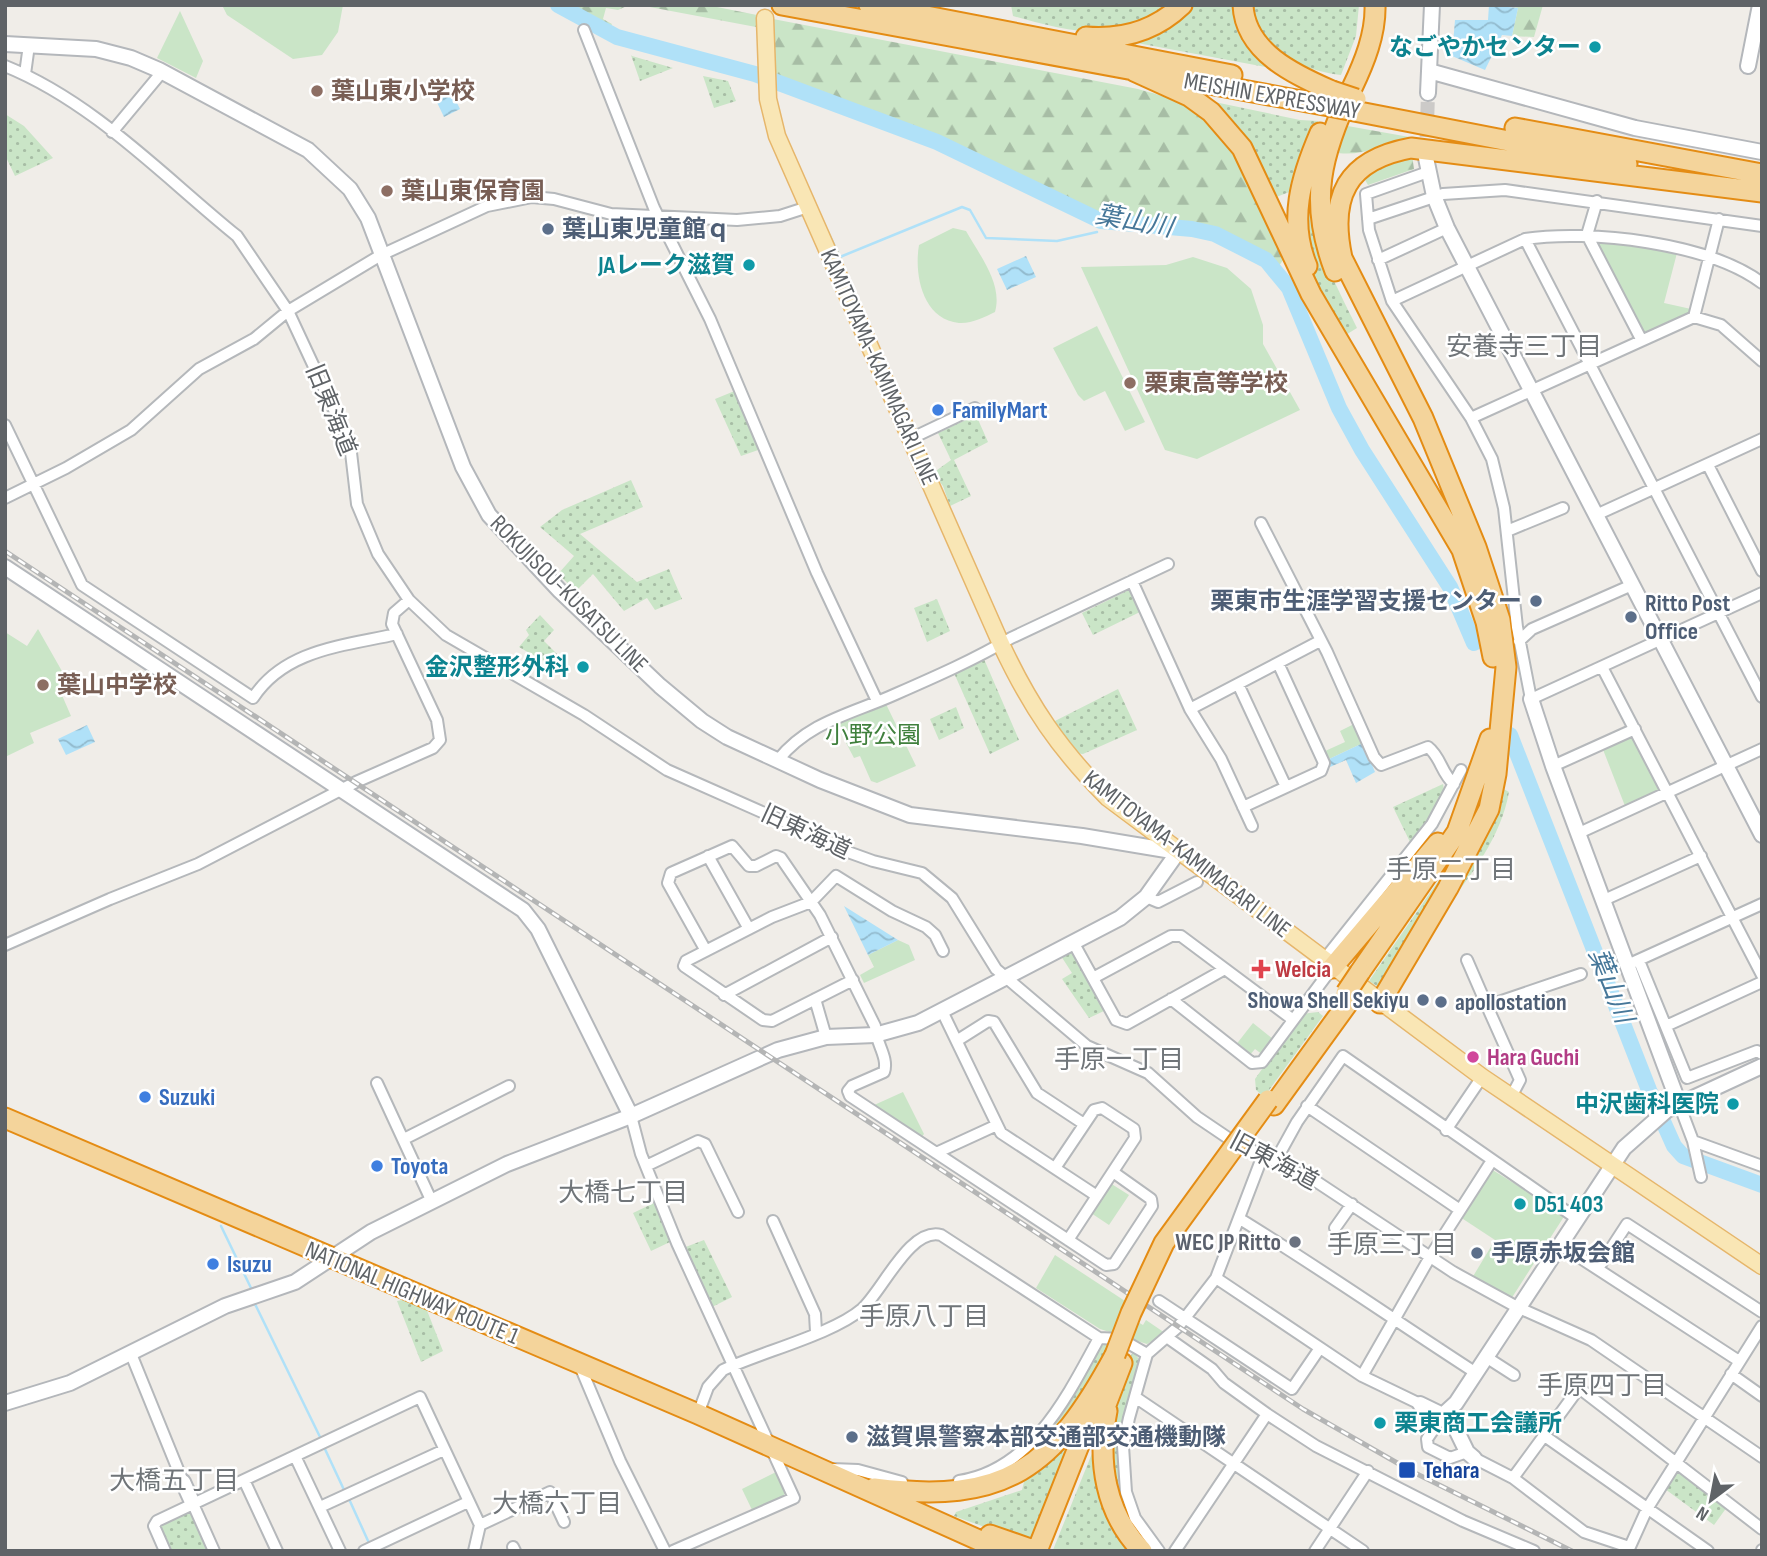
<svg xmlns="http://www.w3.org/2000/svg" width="1767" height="1556" font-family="'Sofia Sans Condensed','Noto Sans JP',sans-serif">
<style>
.grass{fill:url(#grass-dots)}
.forest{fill:url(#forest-firs)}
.green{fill:#cae5c7}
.water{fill:url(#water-waves)}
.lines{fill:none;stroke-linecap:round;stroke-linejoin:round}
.stream{stroke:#b0e1f8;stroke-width:2.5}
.river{stroke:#b0e1f8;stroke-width:16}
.secondary-tunnel{stroke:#cccac8;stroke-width:14;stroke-dasharray:14 7;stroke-linecap:butt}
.street-casing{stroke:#b5b8bb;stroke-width:14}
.secondary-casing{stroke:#b4b7bb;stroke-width:18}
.primary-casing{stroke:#e6b66b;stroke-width:19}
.highway-casing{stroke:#e48c14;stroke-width:23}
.street{stroke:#fff;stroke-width:10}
.secondary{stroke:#fff;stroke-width:14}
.primary{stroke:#f9e6b5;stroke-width:16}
.highway{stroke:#f4d49b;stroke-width:19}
.rail-casing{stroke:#b4b5b5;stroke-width:5}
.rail{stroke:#fff;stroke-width:2.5;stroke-dasharray:8;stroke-linecap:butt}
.highway-bridge-casing{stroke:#e48c14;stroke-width:23;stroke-linecap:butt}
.highway-bridge{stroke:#f4d49b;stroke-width:19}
.culture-dot{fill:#0f9aa8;stroke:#fff;stroke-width:2.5}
.education-dot{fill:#8d6e63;stroke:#fff;stroke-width:2.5}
.service-dot{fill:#5c6f8a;stroke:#fff;stroke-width:2.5}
.shop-dot{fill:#3f7fe0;stroke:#fff;stroke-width:2.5}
.health-dot{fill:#e0444e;stroke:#fff;stroke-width:2.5}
.hotel-dot{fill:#d1479c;stroke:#fff;stroke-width:2.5}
.worship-dot{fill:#6b7280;stroke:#fff;stroke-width:2.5}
.transit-dot{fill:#1a4fb4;stroke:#fff;stroke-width:2.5}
.labels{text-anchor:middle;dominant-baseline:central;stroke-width:5;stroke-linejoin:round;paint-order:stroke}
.culture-label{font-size:24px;font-weight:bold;fill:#0d838f;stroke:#fff;text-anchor:end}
.education-label{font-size:24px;font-weight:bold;fill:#785e54;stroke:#fff;text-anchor:start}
.street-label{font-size:24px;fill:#5f6367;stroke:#fff}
.service-label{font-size:24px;font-weight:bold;fill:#4e5e75;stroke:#fff;text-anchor:start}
.shop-label{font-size:24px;font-weight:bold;fill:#366cbe;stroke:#fff;text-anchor:start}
.park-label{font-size:24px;fill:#40803d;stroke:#fff}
.health-label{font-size:24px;font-weight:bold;fill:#be3a42;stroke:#fff;text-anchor:start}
.hotel-label{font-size:24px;font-weight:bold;fill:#b23c85;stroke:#fff;text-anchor:start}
.worship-label{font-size:24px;font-weight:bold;fill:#5b616d;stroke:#fff;text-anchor:end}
.transit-label{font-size:24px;font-weight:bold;fill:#164399;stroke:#fff;text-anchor:start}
.water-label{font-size:26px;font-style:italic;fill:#467799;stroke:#fff}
.neighbourhood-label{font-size:26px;fill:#707579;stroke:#fff}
</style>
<defs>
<pattern id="grass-dots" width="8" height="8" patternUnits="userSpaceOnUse" patternTransform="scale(1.75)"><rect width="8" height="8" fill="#cae5c7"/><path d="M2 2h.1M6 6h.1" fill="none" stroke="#a7bda5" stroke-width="1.8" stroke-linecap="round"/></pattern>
<pattern id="forest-firs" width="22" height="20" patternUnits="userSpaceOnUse" patternTransform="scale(1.75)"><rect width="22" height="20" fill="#cae5c7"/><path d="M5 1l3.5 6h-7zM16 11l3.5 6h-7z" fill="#a7bda5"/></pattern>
<pattern id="water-waves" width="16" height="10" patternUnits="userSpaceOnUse" patternTransform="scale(1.75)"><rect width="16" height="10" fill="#b0e1f8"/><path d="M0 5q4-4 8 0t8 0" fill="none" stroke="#92bacd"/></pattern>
</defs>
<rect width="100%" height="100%" fill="#f0ede8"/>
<!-- grass -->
<path class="grass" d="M1011,5h161c-9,6 -18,15 -28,19 -39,18 -92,3 -131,-8z
M1187,5h48l36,63 -134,-25 -3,5 -23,-4z
M1246,5h113l-3,31 -15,39c-49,-6 -73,-27 -95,-70z
M631,55l1,1 41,12 -33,13z
M703,76l25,5 8,20 -22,7z
M1205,100l95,20 18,1 -26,70 -21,8z
M5,114l19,12 29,32 -38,18 -10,-21z
M1311,208c6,43 27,81 46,120l-13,8 -29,-54 -8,-22 -5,-51z
M737,390l24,59 -20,7 -26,-57z
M976,415l12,27 -34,18 17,36 -21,10 -7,-20 -10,-13 18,-13 -13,-27z
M631,480l12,27 -63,27 57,48 32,-13 13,30 -27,11 -8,-12 -23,13 -31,-37 -17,17 -18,-17 16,-18 -34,-29 22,-17z
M1129,590l13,21 -49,24 -11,-22z
M937,599l13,32 -23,11 -13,-34z
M540,615l14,15 -10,11 22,22 -7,7 -40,-23 10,-12 -3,-5z
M984,659l35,81 -29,14 -36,-81z
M1118,689l19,41 -54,24 -9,-1 -23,-30z
M956,707l8,21 -25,12 -9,-21z
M1443,784c5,20 -21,44 -33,58l-17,-35z
M1498,786l11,6c-8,45 -37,82 -64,117z
M1450,864l4,3 -70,117 -7,2 -8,-5z
M1068,952l7,2 31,56 -17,8 -27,-39 10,-6 -11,-17z
M1318,1012l5,4 -59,81 -8,-7 -1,-11 46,-65z
M654,1203l16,39 -19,9 -18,-38z
M704,1240l28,57 -22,11 -27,-60z
M402,1300l24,8 17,43 -22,11 -24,-61z
M1105,1344l9,1 -38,71 -52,42 2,-6 36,-38 36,-65z
M1133,1351l8,11 -12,37 -7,90 32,62c-40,-22 -48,-98 -41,-138 3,-21 12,-42 20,-62z
M1084,1420l-49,125 -81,-29 2,-4 66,-22 4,-16z
M1097,1441l40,110 -84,-1z
M1678,1472l49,35 -13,18 -49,-36z
M186,1512l6,3 16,36h-39l-11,-24 2,-3z"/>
<!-- forest -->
<path class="forest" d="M565,5h64l-11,5 -12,-2 -3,11 9,5 -3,6z
M639,5h68l50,10 -1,12z
M1503,5h40l-9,32 -22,-1 6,-28z
M773,19l365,70c13,4 29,7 41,14 60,32 80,99 104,157l-4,6 -27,-18 -33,-16 -41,-12 -63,-4 -28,-6 -145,-73 -167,-58z
M1342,125l73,13 -1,5c-29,-3 -51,16 -81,9z
M1412,155l2,14 -46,16 -7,-12z"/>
<!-- green -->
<path class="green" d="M222,5h121l-5,27 -16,23 -29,4 -66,-44z
M180,11l23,50 -7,17 -39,-20z
M953,228l13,3c14,25 37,53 29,81 -10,5 -24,12 -36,11 -37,-4 -45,-49 -40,-78z
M1601,240l76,13 -13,50 27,6 -4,6 -40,17 -6,-1 -44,-85z
M1193,257l34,11 24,21 12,36v19l37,66 -103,49 -32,-9 -84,-183 85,-2z
M1097,326l48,96 -20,9 -20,-40 -21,10 -6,-6 -25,-47z
M38,629l29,51 -9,6 13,30 -41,17 4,10 -29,14v-125l22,14z
M886,704l30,62 -39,17 -6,-2 -11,-25 -6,2 -19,-36z
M1354,724l9,19 -36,17 -4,-8 22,-10 -5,-11z
M1628,735l6,2 26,48 -2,6 -33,15 -23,-59z
M898,940l11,5 6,15 -51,23 -4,-8 14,-8 -6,-12z
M1253,1023l20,16 -10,16 -8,-6 -6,7 -14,-10z
M903,1092l21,42 -3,4 -49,-32z
M1491,1169l74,46 -54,84 -39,-21 23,-38 -35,-23z
M1110,1183l19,12 -20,30 -18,-12z
M1055,1255l70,46 -5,11 23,13 3,-5 19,13 -18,11 -47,-15 -64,-41z
M776,1472l9,21 -2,4 -30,15 -11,-23z"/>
<!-- water -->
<path class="water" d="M1489,5l29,3 -6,28 -10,-1 -17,35 -33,-14 3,-36h33z
M446,80l14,29 -16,8 -14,-29z
M1026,256l10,21 -29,13 -10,-21z
M87,725l8,17 -29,13 -8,-16z
M1363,743l12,29 -19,11 -10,-23 -16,7 -3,-7z
M844,906l54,34 -30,15z"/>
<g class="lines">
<!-- stream -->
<path class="stream" d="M1101,221l14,1
M827,230l13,27 122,-50 8,3 16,28 71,3 40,-9
M221,1226l30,62
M255,1304l66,135
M324,1447l21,45
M349,1499l20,44"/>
<!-- river -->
<path class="river" d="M558,5l59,32 138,37 182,68 164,79 91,8 23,5 51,26 23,28 50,120 23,42 88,137 24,56
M1510,735l139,355 25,56 9,10 79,29"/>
<!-- secondary-tunnel -->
<path class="secondary-tunnel" d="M1426,158l2,-65"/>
<!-- street casing -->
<g class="street-casing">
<path id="street" d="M584,30l70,178 56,111 107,254 60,128
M5,66c89,36 159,111 232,170l51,75 62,133 7,60 21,50 31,46 37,35 138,80 83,55 122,54 34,19 50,18 49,12 30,25 44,71 91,77 61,27 49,44 34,23 86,42 136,90 64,35 74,33 171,117
M25,74l4,-29
M112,132l50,-60
M1428,172l-62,22 3,36 23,71 79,117 21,41 12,49 13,119 14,72 231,-106
M1597,201l-10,34 54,104
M1368,219l75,-25 62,-4 257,36
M1525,239l237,458
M1378,260l69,-32
M1392,301l133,-62c64,-10 184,4 237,44
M1694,317l25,-98
M1471,418l223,-101 27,8 41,36
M5,425l77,160 171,113c32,-49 91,-52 144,-64
M910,439l65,-31
M1708,465l54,106
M5,498l61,-30 65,-38 68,-61 55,-30 34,-28 93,-56 106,-49 45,-9 22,2 57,15 126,6 43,-4 28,-9
M1596,515l166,-76
M1261,523l66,129 47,105 7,8 47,-18c13,10 13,26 26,37
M1507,531l56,-23
M1132,581l58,128 31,50 31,67
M1519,641l13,-12 100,-44
M1602,667l160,308
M1238,684l48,103
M1190,709l130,-68
M778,760c30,-37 69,-45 111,-63 41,-18 83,-36 122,-59l157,-74
M1553,766l82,-37
M1243,807l78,-36 3,-8 -46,-100
M1579,833l183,-84
M708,856l41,73
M1146,897l12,5 39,-20
M1604,900l97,-44
M1073,942l43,78 11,4 98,-55
M5,945l105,-46 88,-35 158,-82 77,-34 7,-8 -3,-20 -45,-96 2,-11 15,-13
M706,951l-38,-68 3,-10 61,-27 17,20h7l20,-10 5,2 39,57 55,111c0,16 14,31 9,46l-32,14 -4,5 2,5 256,169 8,-1 38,-58 -1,-7 -38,-27
M1467,960l20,46
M1323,961l109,-137 29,-54
M1639,961l48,117 70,-27 5,3
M1634,962l128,-58
M1093,978l78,-42h10l111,83
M853,980l-81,41 -9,-1 -79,-54 2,-5 86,-44 39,-15 25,-26 56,35 34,16 9,8 8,16
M724,995l108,-58
M815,999l11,38
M1171,999l81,64 10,-1 70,-94
M942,1011l59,122 96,63
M1666,1026l96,-44
M958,1040l30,-19 6,1 43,71 47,31
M377,1083l55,119
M1511,1097l9,-17 -33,-74 94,-32
M1679,1104l14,37 8,36
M1307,1106l153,104
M631,1116l10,38 36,89 117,255 -121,53
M1446,1130l36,-53
M404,1139l105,-53
M1693,1141l69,25
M936,1153l61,-28
M1276,1160l21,-38 46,-66 233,162
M646,1166l52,-25 7,3 33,68
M1055,1168l39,-58 8,-2 32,21 1,9 -67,102
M1240,1219c80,49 157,103 236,154
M773,1221l42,93 1,18
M1335,1228l17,-24
M1559,1244l180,117
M1599,1267l28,-43 135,88
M1216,1278l146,98 58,28
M1159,1301l133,88 28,-41
M1168,1338l44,31 12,14 43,31 49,32 147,75 71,30
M131,1354l52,128
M1486,1357l28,18
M580,1366l40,95 45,90
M1731,1374l31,22
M1362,1376l68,-119 61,-95
M1135,1397l228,154
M698,1414l10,-27 15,-17c38,-18 110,-36 139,-61 21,-19 48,-82 79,-74l158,103 22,1 26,15
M1444,1414l-17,25 1,8 22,11 17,-6
M1546,1437l162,114
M295,1456l45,95
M1474,1458l39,20
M832,1469l26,1 44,12
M244,1480l33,71
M959,1481c73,-11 109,-86 140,-143
M193,1504l21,47
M320,1507l124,-57
M480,1525l70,-33 14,30
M513,1547l2,4
M1629,1547l-45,-15 -71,-54 66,-90 183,141
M165,1551l-11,-25 3,-5 263,-124 60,128 -6,26
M364,1551l104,-49
M1159,1551l-24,-33 -9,-26 -3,-46 6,-28 18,-64 31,-27 38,-49 47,-123
M1175,1551l92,-137
M1315,1551l53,-80
M1628,1551l19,-42 115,-183
M1762,1551v-1"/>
</g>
<!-- secondary casing -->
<g class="secondary-casing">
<path id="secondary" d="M5,44l91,5 35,9 28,12 149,80 42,39 18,29 95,249 26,48 71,76 100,95 42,35 25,16 93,43 90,35 172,21 96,16 -32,45 -26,21 -202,105 -43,12 -49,2 -48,13 -147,66 -124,48 -136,68 -76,50 -70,24 -155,77 -65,20
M1748,66l12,-61
M1429,71l206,57 127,24
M1428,93l4,-88
M1426,158l8,38 13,32 315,607
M5,567l518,343 15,19 93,187
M1531,699l22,67 126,338
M1420,1404l31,15 16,33 7,6
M1444,1414l12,-11 168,-255 43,-38 95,-44
M183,1482l10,22"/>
</g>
<!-- primary casing -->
<g class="primary-casing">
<path id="primary" d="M765,18l3,81 9,37 224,508c29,62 58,105 107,154l374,279 280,189"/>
</g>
<!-- highway casing -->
<g class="highway-casing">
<path id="highway" d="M782,5l547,101
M869,5l363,70
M1243,5c2,47 52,70 89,86
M1086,37c37,3 69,-6 96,-32
M1134,71l55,25 22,16 31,36 69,146 151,256 24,72 7,35
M1349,110l278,54
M1515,128l247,46
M1307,266c-19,-46 -6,-89 13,-133
M1335,271c-27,-70 -14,-117 17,-183 12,-25 24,-54 23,-83
M1332,968l106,-125
M1360,972l97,-140 33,-93
M1380,1003l68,-115 41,-79 7,-35 10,-107 -6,-47 -24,-73 -53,-129 -81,-160c-13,-61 4,-98 69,-110l351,44
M1274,1105l79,-109
M5,1118l693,296 305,137
M1107,1411c-10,50 -2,102 35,140
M1099,1423l23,-60
M874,1488c132,17 180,-20 241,-133
M990,1535l46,16
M1037,1551l58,-146"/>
</g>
<!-- street -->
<use href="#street" class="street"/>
<!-- secondary -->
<use href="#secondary" class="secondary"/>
<!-- primary -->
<use href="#primary" class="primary"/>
<!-- highway -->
<use href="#highway" class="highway"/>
<!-- rail casing -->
<g class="rail-casing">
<path id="rail" d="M5,551l1298,858 110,63 159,79"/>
</g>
<!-- rail -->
<use href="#rail" class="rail"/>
<!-- highway-bridge casing -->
<g class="highway-bridge-casing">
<path id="highway-bridge" d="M1332,91l24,8
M1329,106l20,4
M1346,993l14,-21
M1115,1355l16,-42 33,-70 104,-143"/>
</g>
<!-- highway-bridge -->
<use href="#highway-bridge" class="highway-bridge"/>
</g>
<!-- markers -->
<g class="culture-dot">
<circle cx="1595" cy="47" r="7"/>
<circle cx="749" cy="265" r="7"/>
<circle cx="583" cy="667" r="7"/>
<circle cx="1733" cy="1104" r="7"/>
<circle cx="1520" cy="1204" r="7"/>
<circle cx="1380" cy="1423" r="7"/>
</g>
<g class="education-dot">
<circle cx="317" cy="91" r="7"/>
<circle cx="387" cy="191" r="7"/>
<circle cx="1130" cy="383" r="7"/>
<circle cx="43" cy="685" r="7"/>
</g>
<g class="service-dot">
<circle cx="548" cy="229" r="7"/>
<circle cx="1536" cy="601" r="7"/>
<circle cx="1631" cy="617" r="7"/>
<circle cx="1423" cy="1000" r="7"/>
<circle cx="1441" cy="1002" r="7"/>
<circle cx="1477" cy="1253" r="7"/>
<circle cx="852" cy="1437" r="7"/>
</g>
<g class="shop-dot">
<circle cx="938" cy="410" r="7"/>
<circle cx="145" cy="1097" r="7"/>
<circle cx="377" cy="1166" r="7"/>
<circle cx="213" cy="1264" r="7"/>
</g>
<path class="health-dot" d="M1257.5 958.5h7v7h7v7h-7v7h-7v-7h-7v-7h7z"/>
<circle class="hotel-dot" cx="1473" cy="1057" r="7"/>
<circle class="worship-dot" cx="1295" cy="1242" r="7"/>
<rect class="transit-dot" x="1398" y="1461" width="18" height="18" rx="3.5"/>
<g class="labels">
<!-- culture labels -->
<g class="culture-label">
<text x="1581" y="47">なごやかセンター</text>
<text x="735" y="265">JAレーク滋賀</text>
<text x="569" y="667">金沢整形外科</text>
<text x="1719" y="1104">中沢歯科医院</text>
<text x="1534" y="1204" text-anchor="start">D51 403</text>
<text x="1394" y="1423" text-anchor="start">栗東商工会議所</text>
</g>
<!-- education labels -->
<g class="education-label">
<text x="331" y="91">葉山東小学校</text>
<text x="401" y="191">葉山東保育園</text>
<text x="1144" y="383">栗東高等学校</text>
<text x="57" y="685">葉山中学校</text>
</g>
<!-- street labels -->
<g class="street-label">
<text transform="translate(1272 96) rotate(10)">MEISHIN EXPRESSWAY</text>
<text transform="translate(879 367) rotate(66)">KAMITOYAMA-KAMIMAGARI LINE</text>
<text transform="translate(331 410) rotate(68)">旧東海道</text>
<text transform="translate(569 594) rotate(45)">ROKUJISOU-KUSATSU LINE</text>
<text transform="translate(806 832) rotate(25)">旧東海道</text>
<text transform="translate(1187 854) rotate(38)">KAMITOYAMA-KAMIMAGARI LINE</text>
<text transform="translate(1274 1161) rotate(28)">旧東海道</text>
<text transform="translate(412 1293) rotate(23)">NATIONAL HIGHWAY ROUTE 1</text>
</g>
<!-- service labels -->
<g class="service-label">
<text x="562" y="229">葉山東児童館ｑ</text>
<text x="1522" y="601" text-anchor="end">栗東市生涯学習支援センター</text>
<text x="1645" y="603">Ritto Post<tspan x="1645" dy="28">Office</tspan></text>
<text x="1409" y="1000" text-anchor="end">Showa Shell Sekiyu</text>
<text x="1455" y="1002">apollostation</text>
<text x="1491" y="1253">手原赤坂会館</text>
<text x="866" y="1437">滋賀県警察本部交通部交通機動隊</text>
</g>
<!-- shop labels -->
<g class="shop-label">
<text x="952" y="410">FamilyMart</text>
<text x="159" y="1097">Suzuki</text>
<text x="391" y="1166">Toyota</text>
<text x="227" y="1264">Isuzu</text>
</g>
<!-- park labels -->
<g class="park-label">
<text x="873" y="735">小野公園</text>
</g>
<!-- health labels -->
<g class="health-label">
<text x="1275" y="969">Welcia</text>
</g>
<!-- hotel labels -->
<g class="hotel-label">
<text x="1487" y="1057">Hara Guchi</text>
</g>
<!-- worship labels -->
<g class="worship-label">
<text x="1281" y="1242">WEC JP Ritto</text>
</g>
<!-- transit labels -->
<g class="transit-label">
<text x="1423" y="1470">Tehara</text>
</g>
<!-- water labels -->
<g class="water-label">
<text transform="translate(1134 222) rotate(10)">葉山川</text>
<text transform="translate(1610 986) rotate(68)">葉山川</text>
</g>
<!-- neighbourhood labels -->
<g class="neighbourhood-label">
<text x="1524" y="347">安養寺三丁目</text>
<text x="1451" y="870">手原二丁目</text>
<text x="1119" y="1060">手原一丁目</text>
<text x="623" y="1193">大橋七丁目</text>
<text x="1392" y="1245">手原三丁目</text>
<text x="924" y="1317">手原八丁目</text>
<text x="1602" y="1386">手原四丁目</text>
<text x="174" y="1481">大橋五丁目</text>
<text x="557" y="1504">大橋六丁目</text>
</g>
</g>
<!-- border -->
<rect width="1767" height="1556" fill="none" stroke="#5f6367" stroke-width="14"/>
<!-- north arrow -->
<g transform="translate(1711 1500) rotate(212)" stroke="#ffffff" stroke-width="5" paint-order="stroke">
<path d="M0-5L12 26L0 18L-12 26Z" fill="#5f6367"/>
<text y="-10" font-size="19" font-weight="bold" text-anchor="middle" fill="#5f6367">N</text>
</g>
</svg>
